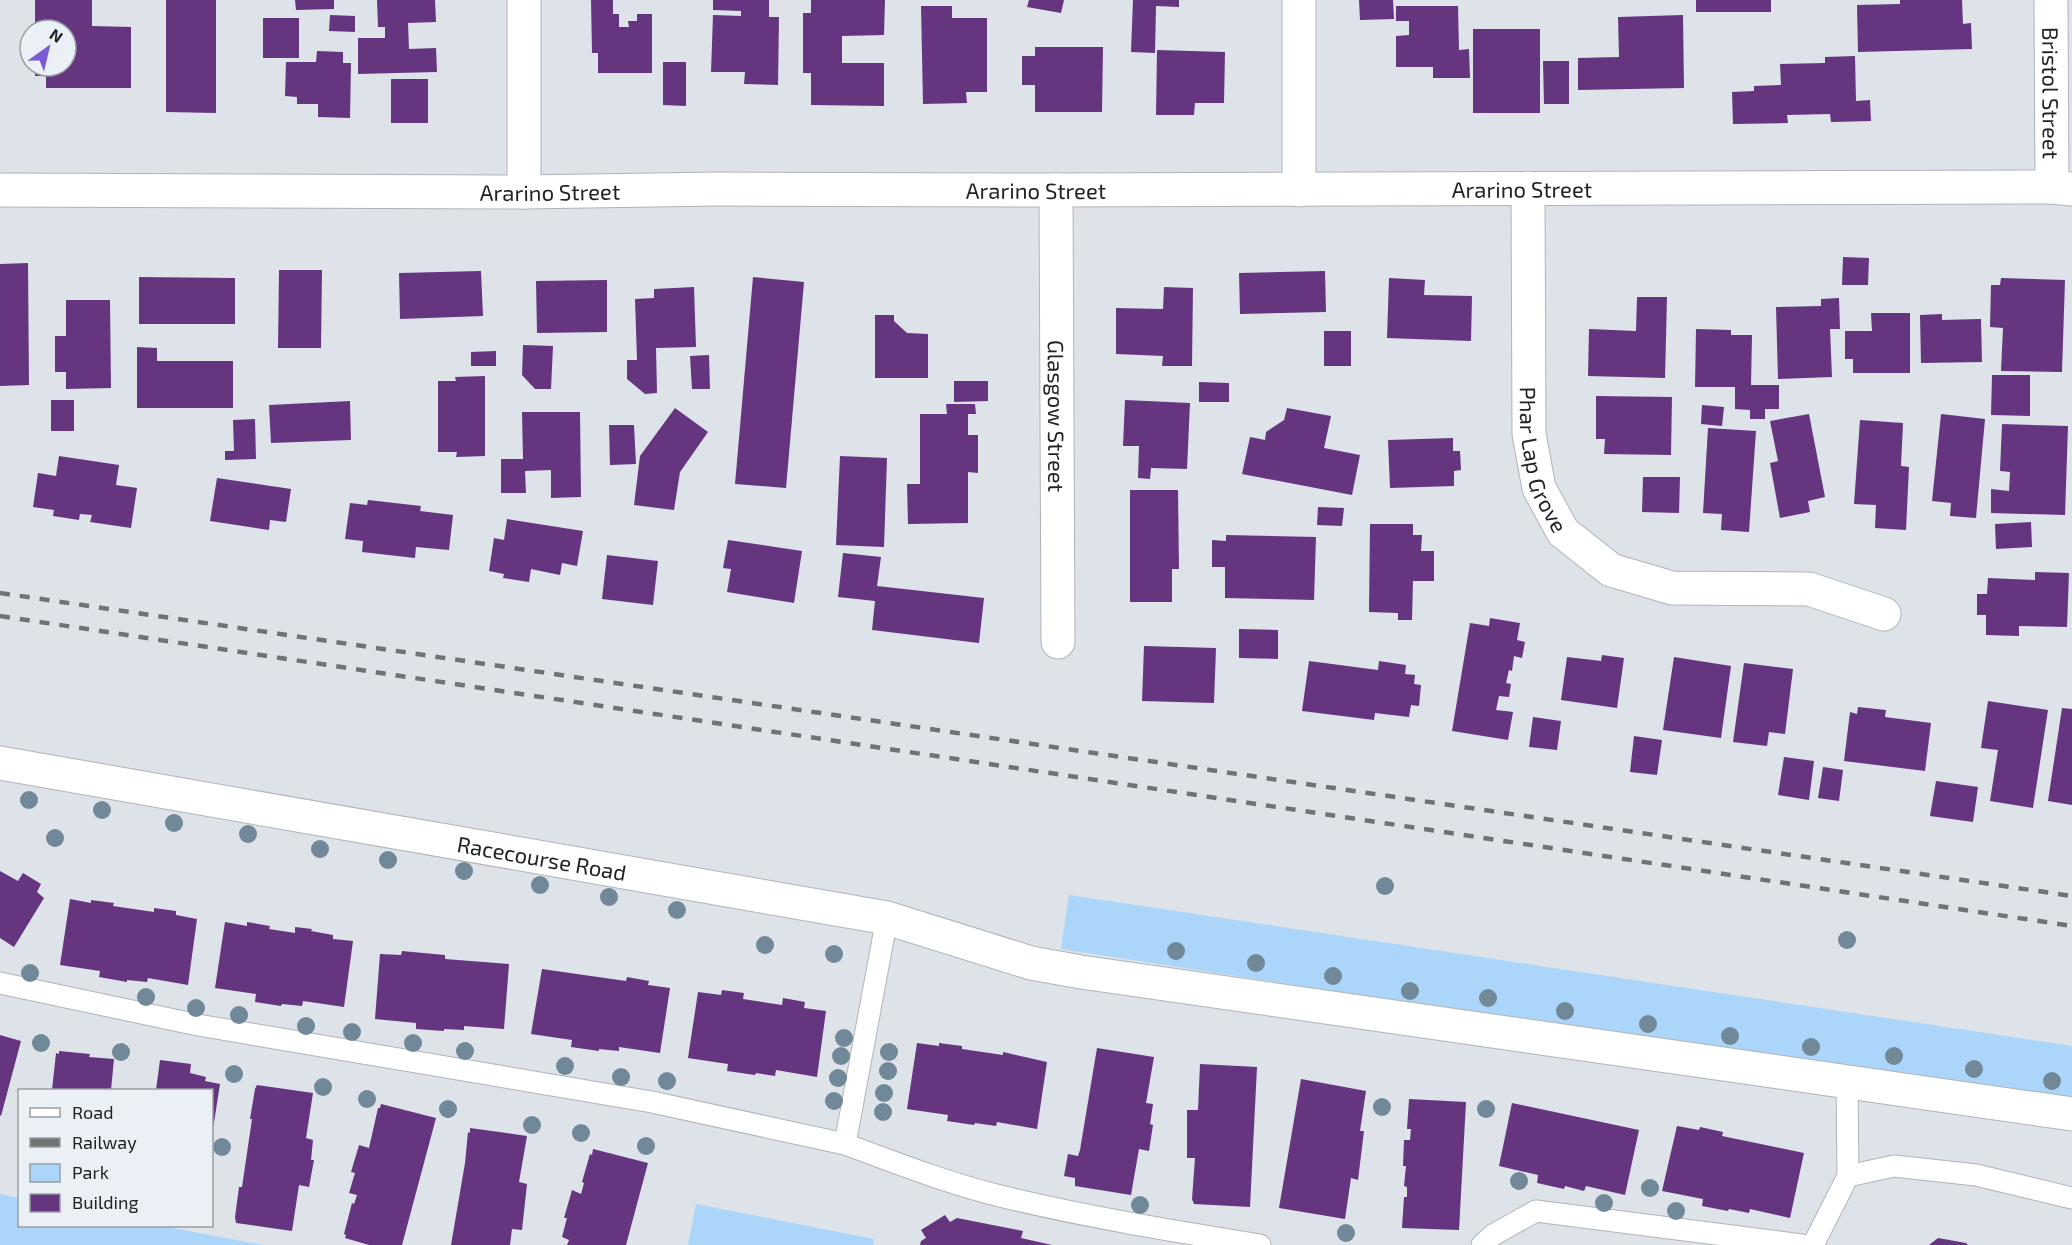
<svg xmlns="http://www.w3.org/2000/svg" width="2072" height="1245" font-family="'Exo 2',sans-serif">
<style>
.green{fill:#abd6f9}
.building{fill:#653580}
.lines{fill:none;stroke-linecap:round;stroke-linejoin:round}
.service-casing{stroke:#aeb4b9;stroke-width:23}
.minor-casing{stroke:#aeb4b9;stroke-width:35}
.tertiary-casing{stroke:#aeb4b9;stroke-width:35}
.service{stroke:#fff;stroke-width:21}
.minor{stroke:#fff;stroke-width:33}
.tertiary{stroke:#fff;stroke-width:33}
.rail{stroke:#6f7376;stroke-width:4.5;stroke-dasharray:10 10;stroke-linecap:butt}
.tree{fill:#718899}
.labels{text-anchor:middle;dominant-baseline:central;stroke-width:6;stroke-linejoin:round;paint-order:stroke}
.street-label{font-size:22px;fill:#202224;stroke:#eaf0f5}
</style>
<rect width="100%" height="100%" fill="#dde3e8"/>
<!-- green -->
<path class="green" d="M1069,895l1003,151v59l-1011,-156z
M0,1194l19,4 1,28h142l101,19h-263z
M696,1204l178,35 -1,6h-185z"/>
<!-- building -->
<path class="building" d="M35,0h57v26l39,1v61h-85v-12h-11v-10h31v-36h-31z
M166,0h50v113l-50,-1z
M295,0h39v9l-38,1z
M377,0h58l1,22 -28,1 1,26 27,-1 1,24 -79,2v-36h27v-11h-7z
M591,0h22v14h6v13h10l-1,-6h9v-7h15v59h-54v-20h-6z
M713,0h56v17h10l-1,68 -34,-1 1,-12h-34l2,-57 28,1v-5l-28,-1z
M811,0h74l-1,35 -42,1v27h42v43l-73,-1v-32h-8v-60h8z
M1029,0h35l-3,13 -34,-6z
M1133,0h46v7l-23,-1 -1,47 -24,-1z
M1359,0h34l1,19 -34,1z
M1696,0h75v12h-75z
M1900,0h62l1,24 8,-1 1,26 -114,3 -1,-47 43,-1z
M921,6h31v12h35v74h-21l1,11 -44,1z
M1396,6h62l1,44 10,-1 1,29h-37v-11h-37v-31l13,-1v-14h-13z
M330,15l25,1v16l-26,-1z
M1683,15l1,73 -106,2v-32l41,-1 -1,-40z
M263,18h36v40h-36z
M1473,29h67v84h-67z
M1035,47h68l-1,65h-67v-27h-13v-29h13z
M1157,50l68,2 -1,51h-29l-1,12h-38z
M317,51l26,1v11h8l-1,55 -32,-1v-13h-21v-7l-12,-1 1,-34h30z
M1855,56l1,45 14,-1 1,21 -40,1 -1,-8 -43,1 1,8 -55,1 -1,-32 22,-1v-5l27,-1 -1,-21 45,-1v-6z
M1543,61h26v43h-25z
M663,62h23v44l-23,-1z
M391,79h37v44h-37z
M1843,257l26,1 -1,27h-26z
M28,263l1,122 -29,1v-122z
M279,270h43l-1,78h-43z
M481,271l2,45 -83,3 -1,-46z
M1325,271l1,41 -86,2 -1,-41z
M139,277l96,1v46h-96z
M753,277l51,5 -18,206 -51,-4z
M1389,278l36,2 -1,15 48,1 -1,45 -84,-3z
M2001,278l64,2 -3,92 -61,-1 2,-43 -13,-1 1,-42h9z
M607,280v52l-70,1 -1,-52z
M694,287l2,60 -40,1 1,45 -12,1 -18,-15v-19h10l-2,-61 19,-1v-9z
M1164,287l29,1 -1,78h-30l1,-10 -47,-2v-46l47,1z
M1637,297h30l-2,81 -77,-2 1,-47 47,2z
M1839,298l1,31h-10l2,48 -54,2 -2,-72 45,-1v-7z
M66,300h44l1,88 -45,1v-17h-11v-36h11z
M1871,313h39v60h-57v-14h-8v-28h27z
M1942,314v6l39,-1 1,43 -61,1 -1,-48z
M875,315h19v6l13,12 21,1v44h-53z
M1696,329l35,1v5h21l-1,50h28v24h-14v10h-15v-9l-15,-1v-22h-40z
M1324,331h27v35h-27z
M523,345l30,1 -2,43h-16l-13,-14z
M137,347l20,1v13h76v47h-96z
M496,351v15h-25v-14z
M709,355l1,34h-18l-2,-33z
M1992,375h38v41l-39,-1z
M485,376v80l-29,1 1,-5h-19v-71h18l-1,-4z
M954,381h34v20l-34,1z
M1199,382l30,1v19h-30z
M1596,396l76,1 -1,58 -67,-1 1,-15h-9z
M51,400h23v31h-23z
M1125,400l65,3 -3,66 -36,-1 -1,11 -12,-1 1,-32h-16z
M350,401l1,39 -80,3 -2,-38z
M946,404h29l1,10h-8v21h10v38l-10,-1v51l-60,1 -1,-40h13v-70h27z
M1702,405l22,2 -2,19 -21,-2z
M675,408l33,24 -28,40 -6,38 -40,-5 6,-49z
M1287,408l44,8 -7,32 36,7 -8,40 -110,-21 8,-37 15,3 1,-8 18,-12z
M522,412h58l1,85 -30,1v-28l-26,1 1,22h-25v-34h22z
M1809,414l16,83 -17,4 2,11 -30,6 -10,-55 8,-2 -8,-40z
M1941,414l44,5 -9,99 -26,-2 1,-13 -19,-2z
M255,419l1,40 -31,1v-9h9l-1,-31z
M1860,420l43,3 -2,43 8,1 -3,63 -31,-2 1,-23 -22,-1z
M2002,424l66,2 -3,89 -74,-2v-24l18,2 1,-19 -10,-1z
M609,425h25l2,39 -26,1z
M1708,428l48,3 -7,101 -28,-2 1,-16 -19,-1z
M1453,438v13h7l1,19 -7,1v15l-64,2 -2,-48z
M59,456l60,9 -3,20 21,3 -6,40 -41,-6 2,-7 -12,-1 -1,6 -26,-4 1,-6 -21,-3 5,-34 18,3z
M840,456l47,2 -3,89 -48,-2z
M1643,477h37l-1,36 -37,-1z
M217,478l74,11 -5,33 -16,-2 -1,10 -59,-9z
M1130,490h48l1,79h-7v33h-42z
M368,500l53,6 -1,5 33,4 -4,35 -33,-3 -1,11 -53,-6 1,-11 -18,-2 5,-36 17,2z
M1318,507l26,1 -2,18 -25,-1z
M507,519l76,12 -6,35 -15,-3 -2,12 -29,-6 -2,13 -26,-4 1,-4 -15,-3 5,-33 10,2z
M2031,522l1,25 -36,2 -1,-25z
M1370,524h43v11h9l-1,16h13v30h-21l-1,39h-14v-7l-29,-1z
M1226,535l90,2 -2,63 -89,-2v-31h-13v-27l14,1z
M728,540l74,11 -8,52 -67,-11 4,-23 -8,-1z
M843,553l38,4 -4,29 107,12 -5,45 -107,-13 3,-29 -37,-4z
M607,555l51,6 -5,44 -51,-6z
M2035,572l34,1 -2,54 -48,-1v10l-33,-1v-20h-9v-21h10l1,-16 47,2z
M1490,618l30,5 -3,17 8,2 -3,16 -8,-2 -2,15 -3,-1 -3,13 5,1 -2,13 -10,-1 -3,14 17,2 -5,28 -56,-9 18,-108 19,3z
M1239,629l39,1v29l-39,-1z
M1144,646l72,2 -2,55 -72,-2z
M1602,655l22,3 -7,50 -56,-8 6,-43 34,4z
M1674,657l57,9 -10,72 -58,-8z
M1309,661l69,9 1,-9 27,4 -1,9 10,1 -1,9 7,1 -2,21 -8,-1 -2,12 -34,-4 -1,7 -72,-9z
M1744,663l49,6 -8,65 -16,-2 -2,14 -34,-4z
M1988,701l60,9 -15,98 -43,-7 8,-51 -17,-2z
M1858,707l28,3 -1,7 46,6 -6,48 -81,-10 6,-49 7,2z
M2062,708l10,1v96l-24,-4z
M1533,717l28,4 -4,29 -28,-3z
M1634,736l28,4 -5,35 -27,-3z
M1784,757l30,4 -5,39 -31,-5z
M1823,767l20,3 -4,31 -21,-3z
M1936,781l42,6 -5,35 -43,-6z
M0,871l18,10 5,-8 18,11 -4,8 7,6 -30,49 -14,-9z
M70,899l21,4v-3l23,3 -1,3 41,6v-4l22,3v4l21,4 -9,66 -40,-7 -1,4 -20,-2v2l-28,-5 1,-6 -40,-6z
M225,922l22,4v-4l23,4 -1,3 26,4v-6l17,2 -1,2 22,4v4l20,2 -9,66 -41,-6 -1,5 -20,-2 -1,2 -26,-4 1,-8 -41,-6z
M402,951l43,4v4l64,5 -5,65 -40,-3v4l-20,-1v2l-28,-2v-6l-41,-4 5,-65 21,1z
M542,969l84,12 1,-4 22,4 -1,4 22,3 -10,65 -41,-6v4l-20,-2v2l-28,-4 1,-7 -41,-6z
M722,990l22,3 -1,6 39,6 1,-7 22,4 -1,6 22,3 -9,66 -41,-7 -1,6 -19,-3 -1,2 -28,-4 1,-7 -40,-6 10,-66 23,3z
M0,1035l21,6 -20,75 -1,-1z
M917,1043l22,3v-3l23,3v3l41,6v-3l44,10 -10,67 -40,-7 -1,4 -21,-3 -1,2 -27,-4 1,-6 -41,-6z
M1097,1048l57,9 -8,46 7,1 -3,20 3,1 -4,26 -10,-2 -8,46 -56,-9v-8l-11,-2 4,-22 10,2 2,-6z
M59,1051l31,3 -1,3 25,2 -3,31h-59l4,-37 3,1z
M160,1060l31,4 -1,9 16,4 -1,4 15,3 -7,45 -1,-39h-56z
M1200,1064l57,3 -7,140 -56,-3 -2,-5 3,-41h-8v-48h11z
M1301,1079l65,12 -6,40h4l-6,49 -7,-2 -6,41 -66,-11z
M257,1085l56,8 -7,45 7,2 -2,20h3l-5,27 -10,-2 -7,46 -56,-8 -1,-6 4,-30h3l10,-68h-2l5,-30z
M1409,1099l57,3 -7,128 -57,-2 2,-31h3v-10l-3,-1 2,-20h-3l1,-26h6l1,-11h-4z
M1512,1103l127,27 -14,65 -39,-9 -2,5 -19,-5 -1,3 -27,-6 1,-8 -39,-9z
M381,1104l55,14 -34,127h-33l-24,-7 1,-3 -2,-1 8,-31 2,1 3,-9 -8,-2 6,-20 -4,-1 8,-27 10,3 9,-40h2z
M1677,1126l22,4 1,-3 23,5 -1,4 82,17 -14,65 -40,-9 -1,4 -20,-4 -1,2 -26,-5 1,-7 -41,-8z
M470,1128l57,8 -8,46 8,2 -5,46 -10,-1 -2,16h-59l14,-82 3,-31 2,1z
M593,1149l55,14 -22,82h-59l2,-5 -7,-3 5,-19h-3l8,-28 9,4 3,-11 -2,-1 8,-28 2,1z
M945,1215l5,7 7,-4 66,13 -2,7 31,7h-132l1,-4 5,-3 -5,-8z
M1938,1238l28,5 2,2h-39z"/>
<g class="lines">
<!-- service casing -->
<g class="service-casing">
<path id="service" d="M887,918l-42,226c51,19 102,39 155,52 86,21 173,35 260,49
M0,983l198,42 454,77 193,42
M1847,1081l1,95
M1482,1245l11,-10 43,-24 266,34
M1813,1245l35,-69 46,-10 82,9 96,23"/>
</g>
<!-- minor casing -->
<g class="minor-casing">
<g id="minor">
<path d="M524,0v192"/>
<path id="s1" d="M2051,0l1,187"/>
<path id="s2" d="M1528,188l1,246 10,54 24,44 48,38 61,18 137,1 75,25"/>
<path id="s3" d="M1056,190l2,452"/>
<path d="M1299,190v-190"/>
<path id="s4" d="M0,763l887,155 144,45 50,9 991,142"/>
</g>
</g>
<!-- tertiary casing -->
<g class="tertiary-casing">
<g id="tertiary">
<path id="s5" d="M0,190l524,2 194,-3 338,1 996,-3 20,2"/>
</g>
</g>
<!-- service -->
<use href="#service" class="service"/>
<!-- minor -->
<use href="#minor" class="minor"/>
<!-- tertiary -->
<use href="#tertiary" class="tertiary"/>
<!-- rail -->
<path class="rail" d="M0,593l2072,303
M0,616l2072,310"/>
</g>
<!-- trees -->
<g class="tree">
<circle cx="29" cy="800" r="9"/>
<circle cx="102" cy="810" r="9"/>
<circle cx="174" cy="823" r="9"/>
<circle cx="248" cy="834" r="9"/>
<circle cx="55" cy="838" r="9"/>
<circle cx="320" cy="849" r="9"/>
<circle cx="388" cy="860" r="9"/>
<circle cx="464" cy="871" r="9"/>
<circle cx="540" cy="885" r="9"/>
<circle cx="1385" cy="886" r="9"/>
<circle cx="609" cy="897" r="9"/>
<circle cx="677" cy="910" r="9"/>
<circle cx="1847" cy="940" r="9"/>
<circle cx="765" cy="945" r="9"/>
<circle cx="1176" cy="951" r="9"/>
<circle cx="834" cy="954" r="9"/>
<circle cx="1256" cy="963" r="9"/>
<circle cx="30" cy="973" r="9"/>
<circle cx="1333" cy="976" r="9"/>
<circle cx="1410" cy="991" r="9"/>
<circle cx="146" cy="997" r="9"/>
<circle cx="1488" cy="998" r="9"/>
<circle cx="196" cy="1008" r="9"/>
<circle cx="1565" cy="1011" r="9"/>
<circle cx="239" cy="1015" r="9"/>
<circle cx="1648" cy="1024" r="9"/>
<circle cx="306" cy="1026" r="9"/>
<circle cx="352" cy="1032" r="9"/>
<circle cx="1730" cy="1036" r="9"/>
<circle cx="844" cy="1038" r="9"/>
<circle cx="41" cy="1043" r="9"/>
<circle cx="413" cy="1043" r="9"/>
<circle cx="1811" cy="1047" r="9"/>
<circle cx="465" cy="1051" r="9"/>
<circle cx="121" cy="1052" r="9"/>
<circle cx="889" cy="1052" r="9"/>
<circle cx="841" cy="1056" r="9"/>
<circle cx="1894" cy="1056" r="9"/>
<circle cx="565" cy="1066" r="9"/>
<circle cx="1974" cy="1069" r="9"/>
<circle cx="888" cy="1071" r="9"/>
<circle cx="234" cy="1074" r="9"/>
<circle cx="621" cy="1077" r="9"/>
<circle cx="838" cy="1078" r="9"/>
<circle cx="667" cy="1081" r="9"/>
<circle cx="2052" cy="1081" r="9"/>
<circle cx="323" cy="1087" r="9"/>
<circle cx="884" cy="1093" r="9"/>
<circle cx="367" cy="1099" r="9"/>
<circle cx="834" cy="1101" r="9"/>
<circle cx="1382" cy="1107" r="9"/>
<circle cx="448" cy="1109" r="9"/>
<circle cx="1486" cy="1109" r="9"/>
<circle cx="883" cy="1112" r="9"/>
<circle cx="532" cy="1125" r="9"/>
<circle cx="581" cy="1133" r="9"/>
<circle cx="646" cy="1146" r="9"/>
<circle cx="222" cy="1147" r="9"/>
<circle cx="1519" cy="1181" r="9"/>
<circle cx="1650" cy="1188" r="9"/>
<circle cx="1604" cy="1203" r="9"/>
<circle cx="1140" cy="1205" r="9"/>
<circle cx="1676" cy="1211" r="9"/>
<circle cx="1346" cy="1233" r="9"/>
</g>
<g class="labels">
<!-- street labels -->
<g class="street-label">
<text stroke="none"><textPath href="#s1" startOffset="93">Bristol Street</textPath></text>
<text stroke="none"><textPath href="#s5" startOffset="1522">Ararino Street</textPath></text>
<text stroke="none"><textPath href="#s5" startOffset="1036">Ararino Street</textPath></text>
<text stroke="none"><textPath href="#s5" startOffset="550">Ararino Street</textPath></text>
<text stroke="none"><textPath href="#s3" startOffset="226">Glasgow Street</textPath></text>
<text stroke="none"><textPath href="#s2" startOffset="274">Phar Lap Grove</textPath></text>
<text stroke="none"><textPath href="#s4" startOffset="550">Racecourse Road</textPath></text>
</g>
</g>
<!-- legend -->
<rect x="18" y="1089" width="195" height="138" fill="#eaf0f5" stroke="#999ea1" stroke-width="1.5"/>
<rect x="30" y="1108" width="30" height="9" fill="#ffffff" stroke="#999ea1" stroke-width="1.5"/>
<text x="72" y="1119" font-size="18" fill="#202224">Road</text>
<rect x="30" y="1138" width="30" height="9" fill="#6f7376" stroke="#999ea1" stroke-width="1.5"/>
<text x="72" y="1149" font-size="18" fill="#202224">Railway</text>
<rect x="30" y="1164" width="30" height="18" fill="#abd6f9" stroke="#999ea1" stroke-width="1.5"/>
<text x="72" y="1179" font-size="18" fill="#202224">Park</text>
<rect x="30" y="1194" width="30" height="18" fill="#653580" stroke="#999ea1" stroke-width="1.5"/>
<text x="72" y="1209" font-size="18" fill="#202224">Building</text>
<!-- north arrow -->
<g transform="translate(48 48) rotate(34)"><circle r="28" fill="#eaf0f5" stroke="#999ea1" stroke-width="1.5"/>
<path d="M0-4.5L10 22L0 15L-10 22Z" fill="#7a5bd6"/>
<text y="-9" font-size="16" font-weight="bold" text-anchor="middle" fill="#202224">N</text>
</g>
</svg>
